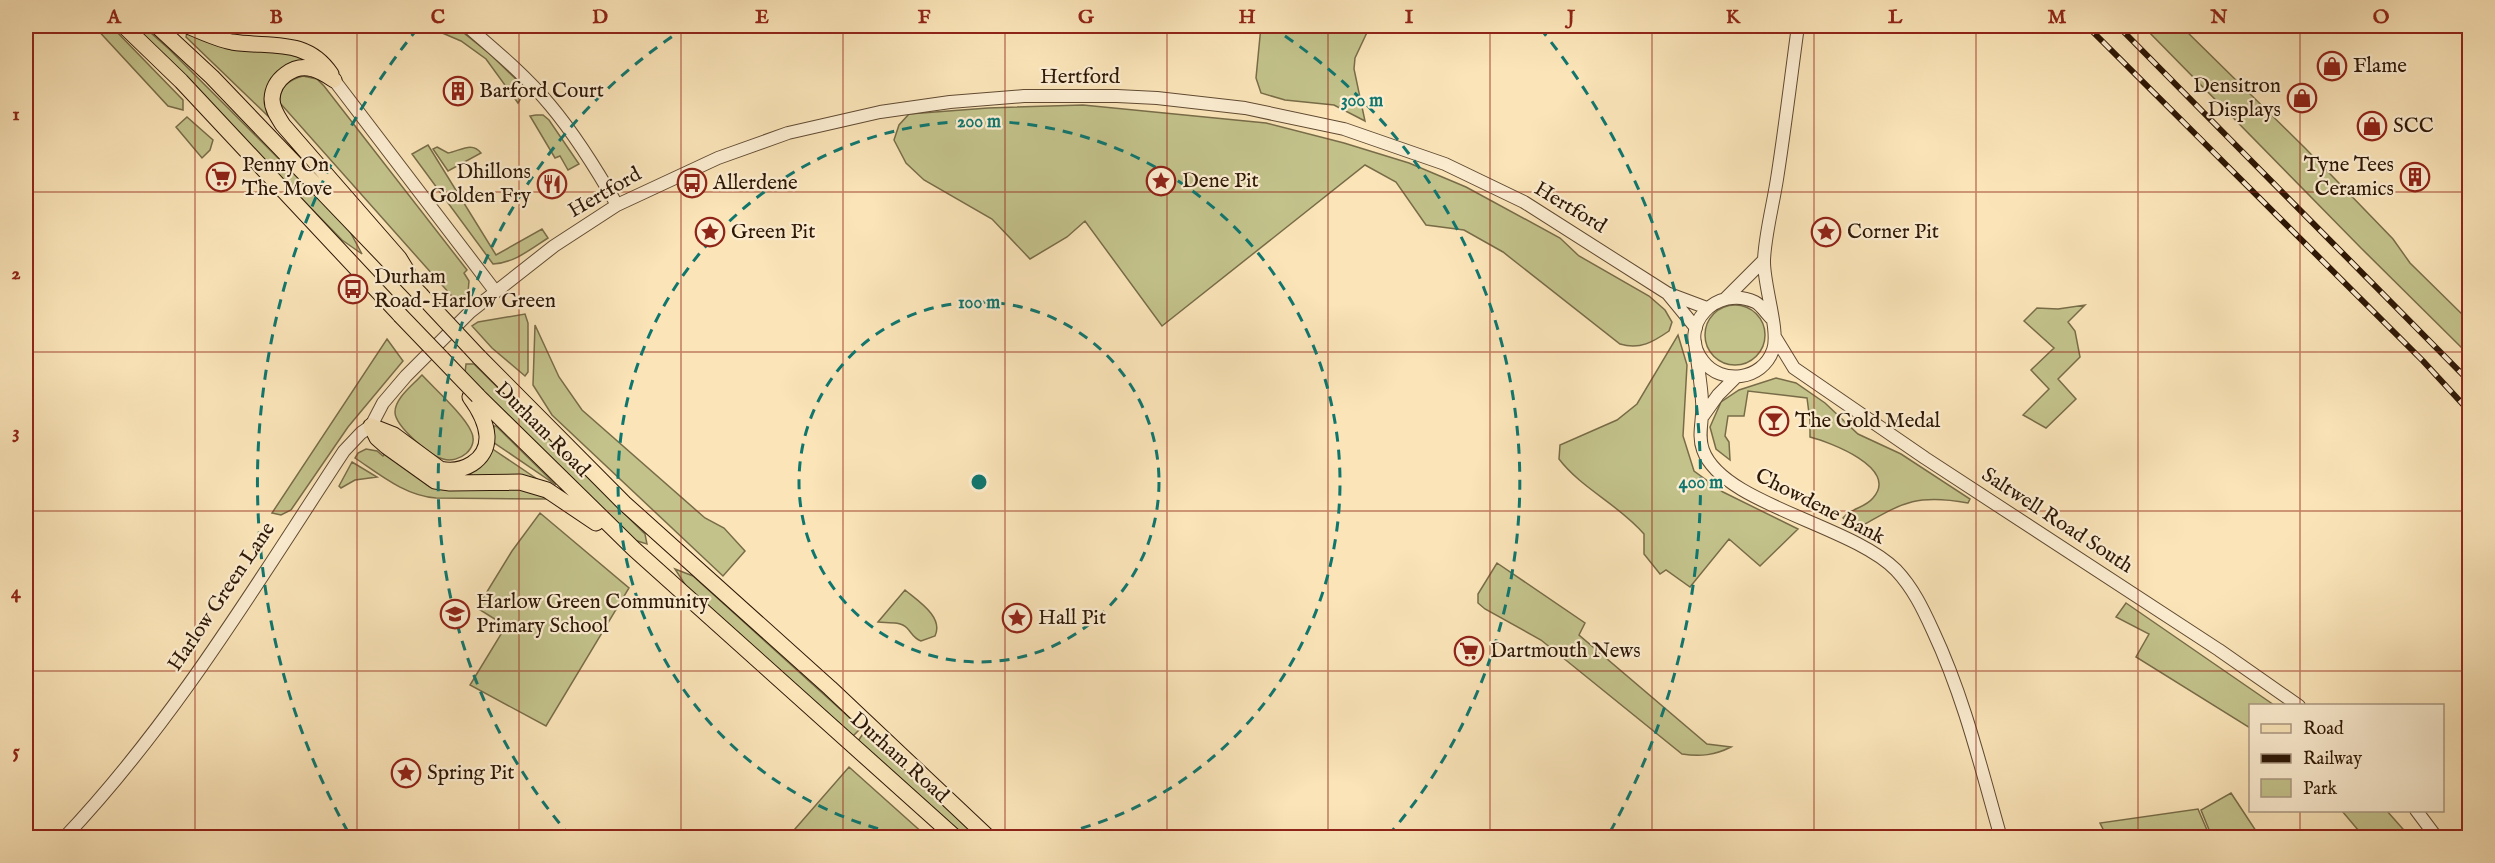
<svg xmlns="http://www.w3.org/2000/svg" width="2495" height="863" font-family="'IM FELL English',serif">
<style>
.green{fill:#c3c28b;stroke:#786c48;stroke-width:1.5}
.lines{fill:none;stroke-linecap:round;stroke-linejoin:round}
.minor-casing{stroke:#604a32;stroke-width:14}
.major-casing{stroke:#2d1706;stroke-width:17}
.minor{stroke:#fcedd1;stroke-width:12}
.major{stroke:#fae4b8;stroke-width:15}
.rail-casing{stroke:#2d1706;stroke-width:6}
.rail{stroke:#fcedd1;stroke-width:4;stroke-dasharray:11;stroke-linecap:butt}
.major-bridge-casing{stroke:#2d1706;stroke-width:17;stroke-linecap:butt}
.major-bridge{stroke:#fae4b8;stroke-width:15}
.grid{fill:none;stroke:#8f2418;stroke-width:1.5;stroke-opacity:0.55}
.ring{fill:none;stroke:#0f766e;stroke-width:3;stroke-dasharray:10 8}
.labels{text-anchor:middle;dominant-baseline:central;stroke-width:4.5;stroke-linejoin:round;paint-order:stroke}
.poi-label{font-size:21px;fill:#2d1706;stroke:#fcedd1;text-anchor:start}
.street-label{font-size:21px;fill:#2d1706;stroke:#fcedd1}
.centre{fill:#0f766e;stroke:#fcedd1;stroke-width:3}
.ring-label{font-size:18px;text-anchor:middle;font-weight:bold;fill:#0f766e;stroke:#fcedd1;stroke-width:4.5;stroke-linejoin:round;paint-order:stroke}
.neatline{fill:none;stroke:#8f2418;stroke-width:2}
.grid-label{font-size:20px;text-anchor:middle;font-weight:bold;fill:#8f2418}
</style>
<rect width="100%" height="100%" fill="#fae4b8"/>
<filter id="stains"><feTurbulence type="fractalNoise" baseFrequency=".00333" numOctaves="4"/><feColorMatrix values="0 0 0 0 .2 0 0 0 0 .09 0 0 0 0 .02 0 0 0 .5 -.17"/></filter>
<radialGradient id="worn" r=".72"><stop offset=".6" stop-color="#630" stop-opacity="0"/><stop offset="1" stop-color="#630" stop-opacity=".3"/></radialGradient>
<!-- green -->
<path class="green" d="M94,26h17l72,74v10l-15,-4z
M133,26h10l26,23 179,179 14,26 -20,-14z
M426,26h29l35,28 30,29 2,13 -4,7 -32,-44 -25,-18z
M1261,26h109l-15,32 -1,11 11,52 -31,-16 -49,-5 -24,-7 -5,-15z
M2143,26h38l124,122 88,91 17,24 59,58v34l-108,-107z
M187,33l94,18 28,9 -44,41 3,15 -82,-79z
M303,76l14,3 7,7 143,184 -3,3 5,8 -1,12 -10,10 -178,-200c-2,-15 10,-24 23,-27z
M1083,105l183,18 78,20 65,20 57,24 94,51 19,18 70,40 16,14 7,12 -3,9c-16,11 -29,19 -49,13l-117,-92 -39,-22 -38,-5 -30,-43 -31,-17 -203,161 -77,-105 -18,16 -37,22 -38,-40 -68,-39 -18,-17 -12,-23 5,-15 10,-11 79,-6z
M536,115h7l6,5 30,44 -11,6 -8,-14 -5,2 -25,-42z
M187,117l26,23 -3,10 -8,8 -26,-31z
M428,145l68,110 46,-26 6,9c-17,11 -34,25 -55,26l-81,-110z
M437,147l11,6c12,-2 24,-12 33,0l-33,18 -15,-22z
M1705 335a30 30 0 1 1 60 0a30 30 0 1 1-60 0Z
M2085,305l-17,17 7,9 5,26 -22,22 18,20 -30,29 -23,-13 26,-26 -18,-19 23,-22 -30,-27 13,-13 21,1z
M525,314l3,9v49l-3,4 -33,-28 -20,-22 6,-4z
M535,325l24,52 23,33 123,108 19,10 21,23 -22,25 -171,-161 -19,-30z
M1678,335l9,30 -4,71 11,35 29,21 75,37 -38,37 -31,-27 -39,48 -24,-17 -6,4 -16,-20v-20c-26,-30 -62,-45 -85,-75l1,-14 57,-25 20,-16z
M387,339l16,22 -55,66 -57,83 -10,5 -9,-2z
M466,364h8l171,170 2,10 -13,-4 -169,-167z
M422,375c13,14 42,40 49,56 9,17 -12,33 -28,28 -14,-4 -48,-33 -48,-47 0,-14 18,-27 27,-37z
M1776,378l20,5 29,20 33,31 43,20 69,45 -2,4c-54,-10 -67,1 -112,26l-13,-11c8,-10 22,-10 30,-20 27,-30 -44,-56 -63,-61v-16l-3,-23 -59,-7 -4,25h-16l-3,20 4,6 1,18 -14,-11 -6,-22 11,-25 18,-12z
M494,426h2l60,59 -63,-43z
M491,448l61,41 -84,-13z
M366,449l11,2 6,5 3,-4 43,34 90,2 20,6 8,5 -111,-1c-31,-2 -57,-24 -81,-40l3,-5z
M352,462l25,15 -22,3 -14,8 -2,-2z
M540,513l89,75 -83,138 -76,-41 36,-59 -29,-18 35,-57z
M1497,563l88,60 -6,12 128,109 24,3c-16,8 -30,10 -49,7l-141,-114 -56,-31 -7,-6v-9z
M675,569l18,7 168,152 -8,8 -167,-150z
M905,590c13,11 39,27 30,46l-14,5c-8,-3 -9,-8 -14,-13 -7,-7 -20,-5 -29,-6z
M2126,603l148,102 -24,1v22l-114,-71 13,-23 -33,-17z
M865,731l112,106h-12l-107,-96z
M849,767l76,68 -2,2h-135z
M2231,793l29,44h-48l-11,-27z
M2198,809l12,28h-103l-7,-14z
M2342,811h45l23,26h-46z"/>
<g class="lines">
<!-- minor casing -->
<g class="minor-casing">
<path id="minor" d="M467,26c29,25 59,50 83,79 26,31 47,65 67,100
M334,80l161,211
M1668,294l28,34
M1726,298l38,-38
M1771,318c-5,-5 -10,-13 -16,-16 -38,-18 -79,24 -52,59 18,24 59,20 70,-11 7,-19 -10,-66 -9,-90 1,-25 9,-55 13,-81 8,-51 14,-102 21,-153
M1775,337l19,31 131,90 294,192 80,56
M1695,342c2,20 6,39 7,59 2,17 -5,33 1,49 19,54 149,75 193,120 17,18 27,39 37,61 31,66 48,137 68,207
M1703,416l15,-21 18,-18
M2416,810l21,28
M64,838c110,-116 193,-255 280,-387l17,-18 10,-7 12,-23 23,-27 64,-64 84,-66 63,-41 101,-47 70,-25 92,-21 70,-10 74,-6h93l40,2 88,10 99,21 101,35 79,38 143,91 40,15"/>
</g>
<!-- major casing -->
<g class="major-casing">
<path id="major" d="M124,26l57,55 219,234
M157,26l55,51 209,218
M188,26c14,6 29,13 44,16 38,6 74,-5 99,32
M334,80c-6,-4 -13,-9 -21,-11 -19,-6 -40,10 -41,30 0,10 6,18 11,26l116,133 8,13
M479,357l145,146 206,185 159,150
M478,396l156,153 322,289
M371,426l6,12 9,8 49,35 15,2 70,-1 27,8 49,33
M371,426l23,9 46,34c22,5 48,-8 47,-33 -1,-14 -9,-28 -17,-39"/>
</g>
<!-- minor -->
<use href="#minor" class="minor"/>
<!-- major -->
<use href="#major" class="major"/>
<!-- rail casing -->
<g class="rail-casing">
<path id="rail" d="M2087,26l336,335 47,51
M2118,26l352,356"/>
</g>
<!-- rail -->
<use href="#rail" class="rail"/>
<!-- major-bridge casing -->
<g class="major-bridge-casing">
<path id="major-bridge" d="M421,295l58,62
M400,315l78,81"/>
</g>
<!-- major-bridge -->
<use href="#major-bridge" class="major-bridge"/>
</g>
<!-- grid -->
<path class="grid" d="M195,26v812M357,26v812M519,26v812M681,26v812M843,26v812M1005,26v812M1167,26v812M1328,26v812M1490,26v812M1652,26v812M1814,26v812M1976,26v812M2138,26v812M2300,26v680M26,192h2444M26,352h2444M26,511h2444M26,671h2444M2300,810v28"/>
<!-- distance rings -->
<g class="ring">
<circle cx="979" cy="482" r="180"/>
<path d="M913 837A361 361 0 1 1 1045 837"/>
<path d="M571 837A541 541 0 0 1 688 26M1270 26A541 541 0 0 1 1387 837"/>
<path d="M348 832A722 722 0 0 1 418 28M1540 28A722 722 0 0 1 1610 832"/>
</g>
<!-- icons -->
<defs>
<g id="shop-ring" transform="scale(1.5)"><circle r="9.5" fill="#fcedd1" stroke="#8f2418" stroke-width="1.5"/><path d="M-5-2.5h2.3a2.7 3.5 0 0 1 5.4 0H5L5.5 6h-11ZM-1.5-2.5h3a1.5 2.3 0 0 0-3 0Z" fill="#8f2418"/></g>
<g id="building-ring" transform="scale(1.5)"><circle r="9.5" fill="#fcedd1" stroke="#8f2418" stroke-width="1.5"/><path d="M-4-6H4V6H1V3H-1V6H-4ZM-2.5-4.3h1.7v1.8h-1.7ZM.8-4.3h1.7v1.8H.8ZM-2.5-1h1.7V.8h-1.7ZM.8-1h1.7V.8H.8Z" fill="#8f2418"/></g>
<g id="supermarket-ring" transform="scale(1.5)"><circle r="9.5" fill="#fcedd1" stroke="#8f2418" stroke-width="1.5"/><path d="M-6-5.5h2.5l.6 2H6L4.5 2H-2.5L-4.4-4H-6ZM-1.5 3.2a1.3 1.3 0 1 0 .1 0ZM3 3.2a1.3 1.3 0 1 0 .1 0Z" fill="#8f2418"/></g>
<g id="sight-ring" transform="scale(1.5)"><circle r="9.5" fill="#fcedd1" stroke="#8f2418" stroke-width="1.5"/><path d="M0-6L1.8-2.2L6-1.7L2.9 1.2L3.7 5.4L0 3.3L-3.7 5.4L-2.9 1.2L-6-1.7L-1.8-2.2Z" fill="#8f2418"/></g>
<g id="bus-ring" transform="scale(1.5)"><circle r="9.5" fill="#fcedd1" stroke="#8f2418" stroke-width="1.5"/><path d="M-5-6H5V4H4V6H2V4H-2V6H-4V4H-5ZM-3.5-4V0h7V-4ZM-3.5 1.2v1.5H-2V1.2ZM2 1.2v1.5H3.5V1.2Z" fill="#8f2418"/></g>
<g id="restaurant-ring" transform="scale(1.5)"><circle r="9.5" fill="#fcedd1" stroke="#8f2418" stroke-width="1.5"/><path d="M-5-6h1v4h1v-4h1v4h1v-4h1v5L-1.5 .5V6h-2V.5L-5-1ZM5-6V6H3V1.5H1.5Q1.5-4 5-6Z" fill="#8f2418"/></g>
<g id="bar-ring" transform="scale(1.5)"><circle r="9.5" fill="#fcedd1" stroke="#8f2418" stroke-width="1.5"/><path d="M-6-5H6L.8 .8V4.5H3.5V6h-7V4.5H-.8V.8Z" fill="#8f2418"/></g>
<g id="school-ring" transform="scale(1.5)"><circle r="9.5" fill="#fcedd1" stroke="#8f2418" stroke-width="1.5"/><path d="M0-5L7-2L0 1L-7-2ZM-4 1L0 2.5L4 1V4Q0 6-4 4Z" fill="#8f2418"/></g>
</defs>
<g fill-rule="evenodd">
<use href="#shop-ring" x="2332" y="66"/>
<use href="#building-ring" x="458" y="91"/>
<use href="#shop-ring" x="2302" y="98"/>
<use href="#shop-ring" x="2372" y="126"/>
<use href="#supermarket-ring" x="221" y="177"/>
<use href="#building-ring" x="2415" y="177"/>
<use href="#sight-ring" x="1161" y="181"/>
<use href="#bus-ring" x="692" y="183"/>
<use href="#restaurant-ring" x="552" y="184"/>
<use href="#sight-ring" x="710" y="232"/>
<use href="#sight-ring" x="1826" y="232"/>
<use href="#bus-ring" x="353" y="289"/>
<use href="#bar-ring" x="1774" y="421"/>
<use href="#school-ring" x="455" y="614"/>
<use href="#sight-ring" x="1017" y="618"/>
<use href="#supermarket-ring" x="1469" y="651"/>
<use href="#sight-ring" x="406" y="773"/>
</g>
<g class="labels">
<!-- poi labels -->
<g class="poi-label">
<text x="2353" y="66">Flame</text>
<text x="2281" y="86" text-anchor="end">Densitron<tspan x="2281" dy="24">Displays</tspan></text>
<text x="479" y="91">Barford Court</text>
<text x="2393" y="126">SCC</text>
<text x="242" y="165">Penny On<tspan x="242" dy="24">The Move</tspan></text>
<text x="2394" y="165" text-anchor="end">Tyne Tees<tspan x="2394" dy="24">Ceramics</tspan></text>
<text x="531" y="172" text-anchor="end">Dhillons<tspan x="531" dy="24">Golden Fry</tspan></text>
<text x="1182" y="181">Dene Pit</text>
<text x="713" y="183">Allerdene</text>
<text x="731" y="232">Green Pit</text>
<text x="1847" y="232">Corner Pit</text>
<text x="374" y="277">Durham<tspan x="374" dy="24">Road-Harlow Green</tspan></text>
<text x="1795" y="421">The Gold Medal</text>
<text x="476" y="602">Harlow Green Community<tspan x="476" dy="24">Primary School</tspan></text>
<text x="1038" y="618">Hall Pit</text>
<text x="1490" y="651">Dartmouth News</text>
<text x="427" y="773">Spring Pit</text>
</g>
<!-- street labels -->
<g class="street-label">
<text x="1080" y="77">Hertford</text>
<text transform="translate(605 193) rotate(-30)">Hertford</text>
<text transform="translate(1570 208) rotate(31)">Hertford</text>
<text transform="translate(542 430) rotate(45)">Durham Road</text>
<text transform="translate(1820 507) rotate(27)">Chowdene Bank</text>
<text transform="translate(2057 521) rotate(33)">Saltwell Road South</text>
<text transform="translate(222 597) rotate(-56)">Harlow Green Lane</text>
<text transform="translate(899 758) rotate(42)">Durham Road</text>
</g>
</g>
<circle cx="979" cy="482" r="9" class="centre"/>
<g class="ring-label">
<text x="1362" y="106">300 m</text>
<text x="979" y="127">200 m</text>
<text x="979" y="308">100 m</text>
<text x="1701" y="488">400 m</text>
</g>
<!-- margin -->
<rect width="2495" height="863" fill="none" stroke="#fae4b8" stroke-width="66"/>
<!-- legend -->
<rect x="2249" y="704" width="195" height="108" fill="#fcedd1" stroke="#a99780" stroke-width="1.5"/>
<rect x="2261" y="724" width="30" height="9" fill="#fae4b8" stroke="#a99780" stroke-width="1.5"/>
<text x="2303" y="734" font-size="18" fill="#2d1706">Road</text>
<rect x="2261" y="754" width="30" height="9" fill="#2d1706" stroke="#a99780" stroke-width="1.5"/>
<text x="2303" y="764" font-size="18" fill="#2d1706">Railway</text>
<rect x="2261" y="779" width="30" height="18" fill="#c3c28b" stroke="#a99780" stroke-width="1.5"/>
<text x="2303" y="794" font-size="18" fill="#2d1706">Park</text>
<rect x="33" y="33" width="2429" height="797" class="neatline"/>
<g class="grid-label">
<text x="114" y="23">A</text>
<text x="276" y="23">B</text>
<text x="438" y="23">C</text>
<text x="600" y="23">D</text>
<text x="762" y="23">E</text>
<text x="924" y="23">F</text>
<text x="1086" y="23">G</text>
<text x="1247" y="23">H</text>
<text x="1409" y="23">I</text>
<text x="1571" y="23">J</text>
<text x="1733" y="23">K</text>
<text x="1895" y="23">L</text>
<text x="2057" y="23">M</text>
<text x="2219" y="23">N</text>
<text x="2381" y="23">O</text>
<text x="16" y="120">1</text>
<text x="16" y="279">2</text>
<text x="16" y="438">3</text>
<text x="16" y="598">4</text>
<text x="16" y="757">5</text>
</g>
<rect width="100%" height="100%" filter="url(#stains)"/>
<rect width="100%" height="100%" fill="url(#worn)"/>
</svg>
